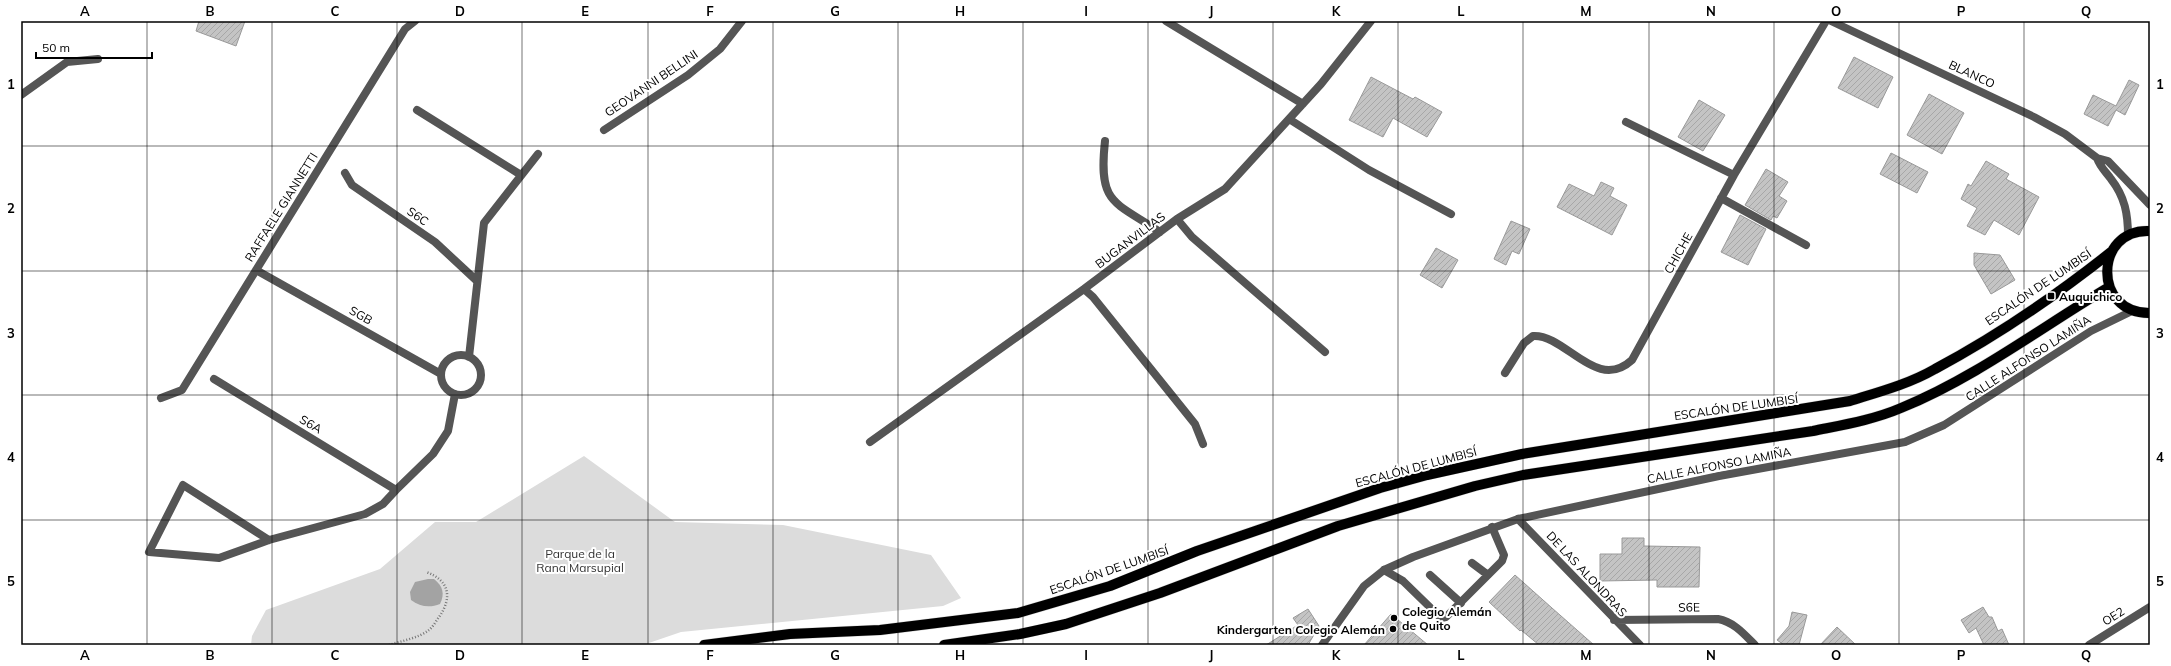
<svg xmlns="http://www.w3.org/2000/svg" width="2171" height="666" font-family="Mulish,sans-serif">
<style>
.park{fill:#dcdcdc}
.water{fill:#a3a3a3}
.building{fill:url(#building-hatch);stroke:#999}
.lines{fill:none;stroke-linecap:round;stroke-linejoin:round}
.primary-casing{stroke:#dbdbdb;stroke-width:11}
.path{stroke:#777;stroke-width:2.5;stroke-dasharray:1 2;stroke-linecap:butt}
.service{stroke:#555;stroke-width:8}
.minor{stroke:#555;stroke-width:8}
.tertiary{stroke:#555;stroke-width:8}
.primary{stroke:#000;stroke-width:10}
.grid{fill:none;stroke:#000;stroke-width:1;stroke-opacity:0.55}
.poi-dot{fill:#000;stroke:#fff;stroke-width:1.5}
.labels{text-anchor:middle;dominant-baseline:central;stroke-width:4;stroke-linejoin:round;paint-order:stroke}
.street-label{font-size:12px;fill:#000;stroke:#fff}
.poi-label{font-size:12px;font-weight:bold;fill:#000;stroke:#fff;text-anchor:start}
.park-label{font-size:12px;fill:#333;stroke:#fff}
.neatline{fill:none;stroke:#000;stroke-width:1.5}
.grid-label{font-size:13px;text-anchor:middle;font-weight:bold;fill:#000}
</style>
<defs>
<pattern id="building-hatch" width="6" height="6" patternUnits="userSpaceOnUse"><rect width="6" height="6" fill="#c4c4c4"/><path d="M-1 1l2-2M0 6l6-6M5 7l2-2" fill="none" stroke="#a7a7a7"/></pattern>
</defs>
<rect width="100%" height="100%" fill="#fff"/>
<!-- park -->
<path class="park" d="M584,456l91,66 108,3 148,30 30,43 -18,8 -262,26 -38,13h-392l1,-9 14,-26 114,-41 55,-47h41z"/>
<!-- water -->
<path class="water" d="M428,579h6c9,7 11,15 6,25 -10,4 -20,3 -29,-4l-1,-8 5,-10z"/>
<!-- building -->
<path class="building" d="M199,21h46l-9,25 -40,-15z
M1854,57l39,20 -15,31 -40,-20z
M1371,77l42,22 2,-2 27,15 -15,25 -34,-19 -10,19 -34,-17z
M2129,80l10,5 -14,30 -9,-5 -8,16 -24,-12 9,-19 23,11z
M1929,94l35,19 -22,41 -35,-19z
M1699,100l26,15 -22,36 -25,-14z
M1891,153l37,19 -11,21 -37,-19z
M1986,161l23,13 -3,5 33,18 -20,38 -25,-15 -9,15 -18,-9 10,-18 -16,-9 7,-15 3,2z
M1766,169l22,13 -9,14 8,5 -10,17 -4,-2 -2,4 -26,-15z
M1601,182l13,6 -4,8 17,9 -15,30 -55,-28 12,-23 25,12z
M1740,215l26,14 -18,36 -27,-13z
M1511,221l19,8 -11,25 -7,-3 -6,14 -12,-6z
M1436,248l22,12 -16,28 -22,-13z
M1974,253l26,2 15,25 -24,14 -17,-29z
M1622,538h22v8l56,1 -1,40h-42v-7l-57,1v-27h22z
M1515,575l37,33 42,37h-55l-18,-15 -1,1 -31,-29z
M1983,607l6,10h3l6,14 4,-2 7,16h-25l-8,-17 -7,5 -8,-13z
M1308,609l11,17 -11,19h-42l32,-20 -5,-7z
M1792,612l15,3 -8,30h-15l-7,-5 12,-14z
M1391,614l37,31h-64z
M1837,627l19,18h-36z"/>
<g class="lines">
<!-- primary casing -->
<g class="primary-casing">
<path id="primary" d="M2150,231c-56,-3 -58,83 0,82
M704,645l86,-11 90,-4 138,-17 92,-27 87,-35 183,-63 47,-13 95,-21 328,-53c29,-9 59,-17 85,-32 60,-32 123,-75 176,-117
M944,645l76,-11 46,-10 94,-31 178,-67 137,-40 48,-11 290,-44c29,-6 60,-11 88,-23 72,-29 141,-81 208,-121"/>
</g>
<!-- path -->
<path class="path" d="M389,645c12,-4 30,-7 40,-15 4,-3 7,-9 10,-13 14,-20 10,-37 -13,-45"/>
<!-- service -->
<path class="service" d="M1166,21l137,83
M1831,21l203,96 31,17 32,24 11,3 42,44
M1289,119l80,51 82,44
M1626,122l108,53
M1105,141c-7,64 9,60 55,91
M2097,158c3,9 9,14 14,21 14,18 17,35 17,57
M1721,198l85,47
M1177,219l15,18 133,115
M1084,289l9,8 102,127 8,20
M1505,373l19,-30 9,-7c33,-2 63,57 99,24l102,-185 92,-154
M870,442l214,-153 93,-70 48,-30 96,-105 50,-63
M1518,519l122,126
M1472,563l16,12
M1384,570l19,11 38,37 5,-1 56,-56 2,-6 -12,-28
M1430,575l31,28
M1614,620l104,-1c16,3 26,15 37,26
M2089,645l61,-38"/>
<!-- minor -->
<path class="minor" d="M21,95l46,-33 31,-3
M417,110l104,65
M604,130l84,-55 32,-26 22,-28
M345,173l7,12 83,57 42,39
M256,270l185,104
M441 375a20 20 0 1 1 40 0a20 20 0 1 1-40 0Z
M469,357l15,-134 54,-69
M214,379l182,111
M161,398l21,-8 223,-361 10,-8
M269,540l-86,-55 -34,67 70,6 50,-18 96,-26 18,-10 13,-14 37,-36 15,-23 7,-37"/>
<!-- tertiary -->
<path class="tertiary" d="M1322,645l42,-59 20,-16 29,-13 105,-38 201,-43 186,-34 39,-17 147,-94 41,-20"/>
<!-- primary -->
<use href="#primary" class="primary"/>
</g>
<!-- grid -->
<path class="grid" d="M147,21v624M272,21v624M397,21v624M522,21v624M648,21v624M773,21v624M898,21v624M1023,21v624M1148,21v624M1273,21v624M1398,21v624M1523,21v624M1649,21v624M1774,21v624M1899,21v624M2024,21v624M21,146h2129M21,271h2129M21,395h2129M21,520h2129"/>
<!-- markers -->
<g class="poi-dot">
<rect x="2047" y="292" width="8" height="8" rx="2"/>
<circle cx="1394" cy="618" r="4"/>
<circle cx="1393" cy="629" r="4"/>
</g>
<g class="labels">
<!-- street labels -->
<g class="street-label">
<text transform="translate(1972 74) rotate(25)">BLANCO</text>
<text transform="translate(651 83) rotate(-34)">GEOVANNI BELLINI</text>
<text transform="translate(281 207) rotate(-58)">RAFFAELE GIANNETTI</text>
<text transform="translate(418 216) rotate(35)">S6C</text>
<text transform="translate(1130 240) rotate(-37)">BUGANVILLAS</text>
<text transform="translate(1678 253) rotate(-61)">CHICHE</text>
<text transform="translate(2038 287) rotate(-34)">ESCALÓN DE LUMBISÍ</text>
<text transform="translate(361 315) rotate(29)">SGB</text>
<text transform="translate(2028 358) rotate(-33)">CALLE ALFONSO LAMIÑA</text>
<text transform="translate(1736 407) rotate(-8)">ESCALÓN DE LUMBISÍ</text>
<text transform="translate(311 424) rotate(31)">S6A</text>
<text transform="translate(1719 465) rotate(-11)">CALLE ALFONSO LAMIÑA</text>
<text transform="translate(1416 467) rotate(-15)">ESCALÓN DE LUMBISÍ</text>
<text transform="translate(1109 570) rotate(-19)">ESCALÓN DE LUMBISÍ</text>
<text transform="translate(1587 574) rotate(47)">DE LAS ALONDRAS</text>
<text transform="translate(1689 607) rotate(-1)">S6E</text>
<text transform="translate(2113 616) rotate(-32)">OE2</text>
</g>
<!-- poi labels -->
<g class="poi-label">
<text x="2059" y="296">Auquichico</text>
<text x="1402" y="611">Colegio Alemán<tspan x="1402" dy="14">de Quito</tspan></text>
<text x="1385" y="629" text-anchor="end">Kindergarten Colegio Alemán</text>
</g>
<!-- park labels -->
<g class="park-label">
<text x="580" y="553">Parque de la<tspan x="580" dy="14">Rana Marsupial</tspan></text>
</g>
</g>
<!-- border -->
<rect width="2171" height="666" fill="none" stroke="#ffffff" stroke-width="44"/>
<!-- scale -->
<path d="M36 52v6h116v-6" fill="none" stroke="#000000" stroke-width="2"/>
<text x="42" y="52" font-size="12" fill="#000000" stroke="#ffffff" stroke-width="3" paint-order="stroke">50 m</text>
<rect x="22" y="22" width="2127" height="622" class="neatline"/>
<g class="grid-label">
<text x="85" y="16">A</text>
<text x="210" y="16">B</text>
<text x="335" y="16">C</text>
<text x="460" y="16">D</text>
<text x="585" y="16">E</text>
<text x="710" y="16">F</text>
<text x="835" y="16">G</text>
<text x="960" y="16">H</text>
<text x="1086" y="16">I</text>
<text x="1211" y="16">J</text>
<text x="1336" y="16">K</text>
<text x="1461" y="16">L</text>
<text x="1586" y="16">M</text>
<text x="1711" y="16">N</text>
<text x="1836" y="16">O</text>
<text x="1961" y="16">P</text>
<text x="2086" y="16">Q</text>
<text x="11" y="89">1</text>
<text x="2160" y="89">1</text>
<text x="11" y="213">2</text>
<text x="2160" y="213">2</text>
<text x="11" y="338">3</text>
<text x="2160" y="338">3</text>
<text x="11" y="462">4</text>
<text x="2160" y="462">4</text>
<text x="11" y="586">5</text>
<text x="2160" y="586">5</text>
<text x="85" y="660">A</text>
<text x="210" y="660">B</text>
<text x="335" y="660">C</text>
<text x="460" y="660">D</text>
<text x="585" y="660">E</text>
<text x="710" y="660">F</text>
<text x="835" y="660">G</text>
<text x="960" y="660">H</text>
<text x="1086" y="660">I</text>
<text x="1211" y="660">J</text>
<text x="1336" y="660">K</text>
<text x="1461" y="660">L</text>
<text x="1586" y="660">M</text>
<text x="1711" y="660">N</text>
<text x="1836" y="660">O</text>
<text x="1961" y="660">P</text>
<text x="2086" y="660">Q</text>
</g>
</svg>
